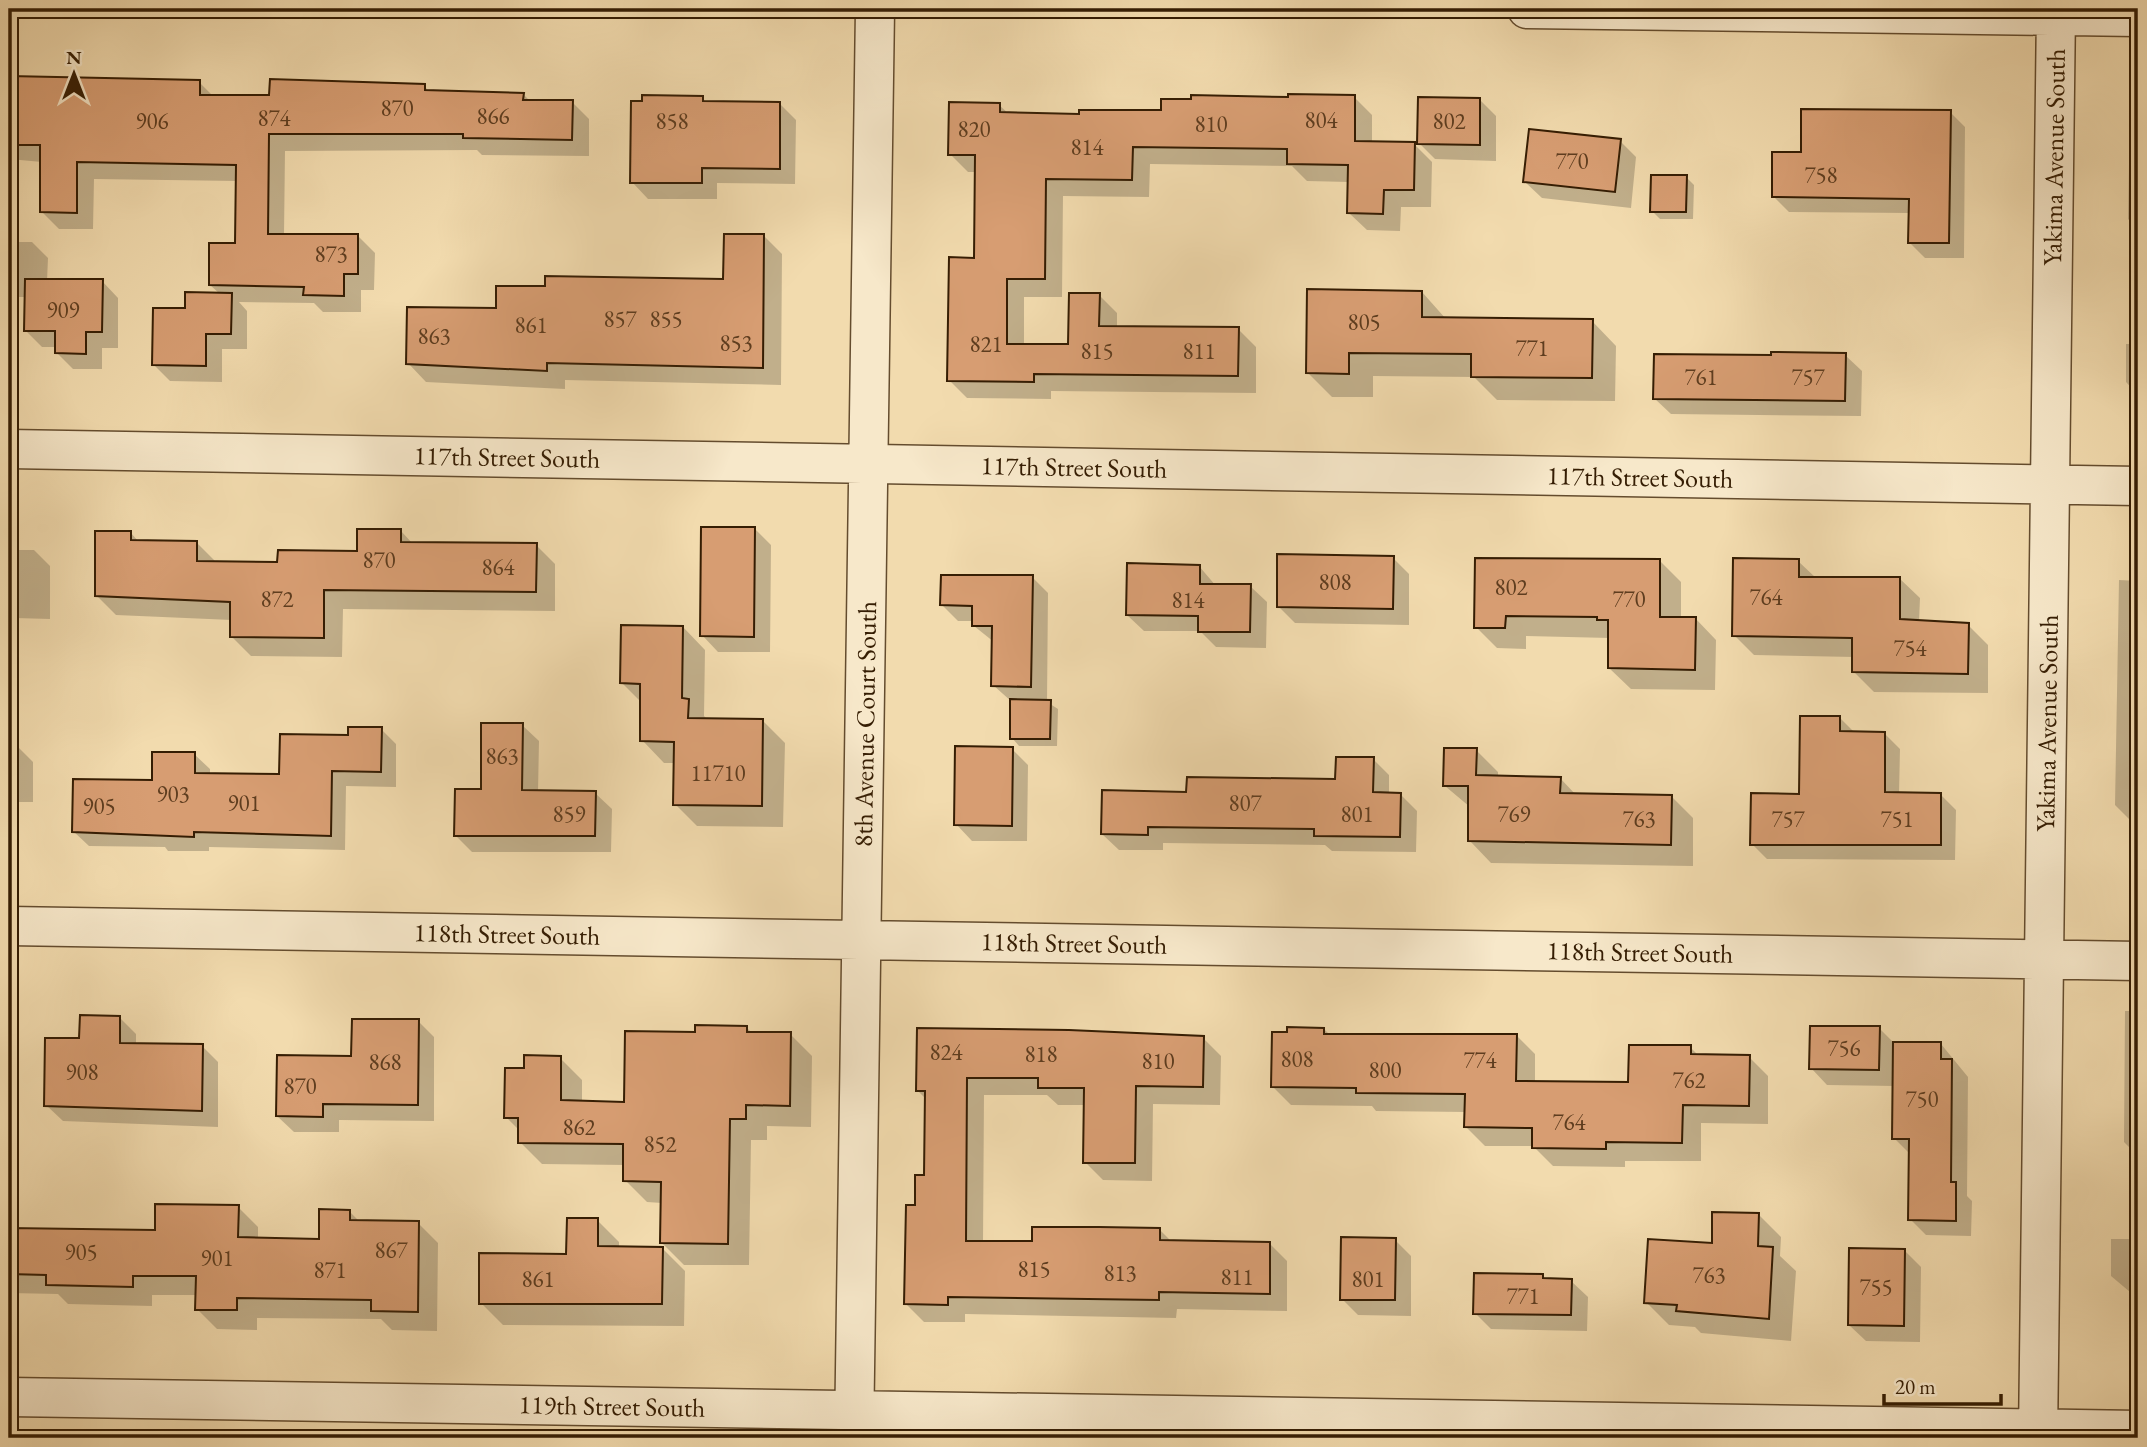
<svg xmlns="http://www.w3.org/2000/svg" width="2147" height="1447" font-family="'EB Garamond',serif">
<style>
.shadow{fill:#0003}
.building{fill:#d79d72;stroke:#351d03;stroke-width:2}
.lines{fill:none;stroke-linecap:round;stroke-linejoin:round}
.minor-casing{stroke:#644c2e;stroke-width:41}
.minor{stroke:#f7e8ca;stroke-width:38}
.labels{text-anchor:middle;dominant-baseline:central;stroke-width:5;stroke-linejoin:round;paint-order:stroke}
.number-label{font-size:23px;fill:#5e3d1f}
.street-label{font-size:26px;fill:#351d03;stroke:#f7e8ca}
</style>
<rect width="100%" height="100%" fill="#f2dbae"/>
<filter id="stains"><feTurbulence type="fractalNoise" baseFrequency=".00286" numOctaves="4"/><feColorMatrix values="0 0 0 0 .2 0 0 0 0 .09 0 0 0 0 .02 0 0 0 .5 -.17"/></filter>
<radialGradient id="worn" r=".72"><stop offset=".6" stop-color="#630" stop-opacity="0"/><stop offset="1" stop-color="#630" stop-opacity=".3"/></radialGradient>
<!-- shadow -->
<path class="shadow" d="M9,78l190,4 14,14h58l153,-10 6,6 93,2 7,7 42,1 17,17v37l-107,-1 -5,-5 -192,1 -1,84h73l18,18 -1,37h-13v22h-38l-9,-9 -75,-1 8,9v38h-25v33l-52,-1 -16,-16 33,-55 33,-16 -10,-9 27,-40 1,-64 -144,-2 -1,50h-34l-18,-18 1,-49 -33,-3z
M1193,97h161l18,18v28l42,1 18,18 -1,45h-30l-1,24 -33,-1 -18,-17v-31l-42,-1 -15,-15 -142,-2 -1,33 -86,-1 -1,101h-38v49h46l29,-51 18,18v15l121,1 18,18v46l-205,-2v8l-84,-1 -18,-18 26,-120 1,-88h-8l-18,-18 49,-49 10,9 71,1 83,-4 30,-10z
M702,98l6,5 72,1 16,16 -1,64 -78,-1v16h-69l-16,-17z
M1480,100l16,16v45l-61,-2 -16,-16z
M2130,109h8v121l-10,-11z
M1950,112l15,15 -1,131h-39l-15,-15v-30l-121,-1 -16,-16 29,-42z
M1620,141l16,16 -5,51 -89,-10 -17,-16z
M1686,177l8,8 -1,34h-33l-8,-8z
M764,236l18,18 -1,131 -216,-5v9l-139,-7 -18,-19 89,-53 50,-22 178,-8z
M9,242h23l16,16 -1,23h55l16,17v50h-16v21h-29l-17,-17 1,-5h-15l-16,-16v-34h-17z
M1422,292l24,27 146,2 24,25 -1,55 -118,-1 -23,-23 -101,-1v21h-41l-24,-24z
M2126,344h12v51l-12,-13z
M1655,355h190l17,16 -1,45 -190,-2 -17,-16z
M755,529l16,16 -1,107h-52l-16,-17z
M401,531l12,13 123,1 19,19v47l-212,-2 -1,48 -91,-1 -20,-20 1,-16 -116,-5 -20,-20 34,-63 9,10 58,1 20,20 62,1 80,-11z
M9,550h25l16,16v53l-35,-1v13h-6z
M1393,558l16,16v51l-114,-2 -16,-16z
M1660,561l21,21v36h14l21,22 -1,50 -84,-1 -22,-21 1,-30 -84,-2v13l-29,-1 -21,-21z
M1798,561l18,17h83l21,20 -1,24 49,3 20,20v48l-114,-1 -20,-20v-15l-100,-2 -20,-20z
M1199,566l17,20h34l17,16 -1,46 -50,-1 -16,-16h-56l-17,-16z
M1032,577l16,16 -1,109 11,7 -1,37h-38l-7,-8v-36l-19,-17 1,-43 -20,-16v-5h-16l-16,-16z
M2119,580l19,1v241h-6l-17,-17z
M683,627l22,23 -1,66 4,4 55,1 22,22 -2,84 -86,-1 -22,-22v-41h-11l-22,-23v-37l-20,-20z
M1839,717l16,16 30,1 15,15 -1,45 42,1 15,15 -1,50 -188,-1 -15,-15 48,-48z
M522,725l17,16 -1,51 57,1 17,16 -1,43h-139l-16,-16z
M381,729l15,15v43l-50,-1 -1,64 -136,-3v4h-41l-3,-4 -76,-1 -16,-15 121,-77 16,15v6l71,1 69,-39z
M9,745l8,1 16,16v40h-24z
M1012,749l16,16 -1,76h-55l-16,-17z
M1476,750l22,22v5l62,1 16,17 96,2 21,21v48l-202,-3 -21,-22v-34l-25,-21z
M1373,759l16,16v19l12,1 16,16 -1,41 -84,-1 -7,-6 -162,-2v7h-44l-17,-16 86,-41 149,-12z
M2125,1011h13v145l-14,-14z
M120,1018l16,16v11l66,1 16,16v65l-155,-6 -17,-16 35,-65z
M418,1021l16,16v84l-95,-1v12h-45l-17,-16 76,-58z
M746,1027l6,6 38,1 22,22 -1,71 -44,-1v14h-16l-2,125h-65l-22,-22v-40l-15,-1 -22,-22v-15l-83,-1 -22,-22v-11l-14,-14 19,-47 35,-12 22,22v22l44,2 71,-70z
M1879,1028l16,16h46l27,33 -1,119 5,5 -1,35 -45,-1 -16,-16 1,-64 -17,-17 1,-52 -68,-1 -16,-17z
M1324,1029l6,6h186l19,19v29l95,1 60,-37 9,9 50,1 19,19v48l-67,-1v38h-76v6l-72,-1 -20,-20h-48l-19,-19v-15l-90,-1 -4,-5 -81,-1 -19,-19z
M919,1030l284,8 18,18 -1,49 -67,-1 -1,77 -49,-1 -18,-18 1,-57h-28l-11,-10h-63l-1,148h50l126,-14 13,13 97,1 18,18v50l-110,-2 -1,9 -211,-4v8h-41l-18,-18 10,-97 10,-31 1,-76 -9,-9z
M238,1207l20,20v12l63,1 29,-28 10,10 58,1 20,20 -1,88 -45,-1 -11,-11 -124,-1v12l-40,-1 -20,-20v-14h-45v11l-84,-2 -10,-10 -49,-1v-64l147,2z
M1758,1214l23,23 -1,19 16,15 -5,70 -90,-8 -6,-6 -26,-2 -23,-23 67,-57z
M597,1220l22,22v6h43l23,23 -1,55 -181,-1 -22,-22 87,-47z
M2111,1239h27v90l-8,-8v-29l-19,-16z
M1395,1240l16,16v60l-53,-1 -16,-16z
M1904,1250l17,17 -1,75 -54,-1 -17,-16z
M1542,1275l5,5 24,1 17,16 -1,34 -96,-2 -16,-16z"/>
<!-- building -->
<path class="building" d="M9,76l191,4v15h69l1,-16 155,5v6l99,3 -1,7h50l-1,40 -109,-2v-4h-194l-1,100h90v40h-14v22l-41,-1 1,-8 -95,-2v-42h26l1,-78 -159,-3v51l-37,-1v-67h-31z
M1288,94l67,1v46l60,1 -1,48h-30l-1,24 -36,-1 1,-48 -61,-1v-15l-154,-2 -1,33 -86,-1 -1,100h-38v65h61l1,-51h31l-1,33 140,1 -1,49 -204,-2v8l-87,-1 2,-124 25,1 1,-103h-27l1,-53 51,1v9l79,2v-4h82v-11h30v-4l97,2z
M642,95l61,1v5l77,1v67l-78,-1v15h-72l1,-82h11z
M1418,97l62,1v47l-63,-1z
M1801,109l150,1 -2,133h-41l1,-44 -137,-2v-45h29z
M1529,129l92,10 -6,53 -92,-10z
M1651,175h36l-1,37h-36z
M724,234h40l-1,134 -216,-5v8l-141,-7 1,-57 89,1v-22h49v-10l178,3z
M25,279h78l-1,53h-16v22l-31,-1v-22h-31z
M1307,289l115,2v26l171,2 -1,59 -121,-1v-23l-122,-1v21l-43,-1z
M185,292l47,1 -1,41h-25v32l-54,-1 1,-57h32z
M1771,352l75,1 -1,48 -192,-2 1,-45 117,1z
M701,527h54l-1,110 -54,-1z
M357,529h44v13l136,1 -1,49 -212,-2v48l-94,-1v-35l-135,-6v-65h36v9l66,1v20l80,1 1,-12 79,1z
M1277,554l117,2 -1,53 -116,-2z
M1475,558l185,1v58h36l-1,53 -87,-2v-48h-11v-3l-91,-1 -1,12h-31z
M1733,558l66,1v18h101v42l69,4 -1,51 -116,-2v-34l-120,-2z
M1127,563l73,2v19h51l-1,48h-52v-16l-72,-1z
M941,575h92l-2,112 -40,-1 1,-60h-20v-20l-32,-1z
M621,625l62,1 -1,72 7,1 -1,19 75,1 -1,87 -89,-1 1,-63 -34,-1v-57l-20,-1z
M1010,699l41,1 -1,39h-40z
M1800,716h40v15l45,1v60l56,1v52h-191l1,-52 48,1z
M481,723h42l-1,67 74,1 -1,45h-141l1,-47h26z
M348,727h34l-1,45 -49,-1 -1,65 -137,-4v5l-122,-5 1,-53 79,1v-28h43v21l84,1 1,-40 68,1z
M955,746l58,1 -1,79 -58,-1z
M1444,748h33l-1,27 85,2 -1,16 112,2 -1,50 -203,-4v-55h-25z
M1336,757h38l-1,35 28,1 -1,44 -86,-1v-7l-166,-2v8l-47,-1 1,-44 84,2 1,-15 148,2z
M80,1015l40,1v27l83,1 -1,67 -158,-5 1,-68h34z
M352,1019h67l-1,86 -95,-1v13l-47,-1 1,-61 74,1z
M695,1025l52,1v6h44l-1,74 -44,-1v14h-16l-2,125 -68,-1 1,-61 -38,-1v-37l-105,-1v-25h-14l1,-50h19v-13l37,1v44l63,2 1,-71 70,1z
M1810,1026h70l-1,44 -70,-1z
M1287,1027l37,1v6h193l-1,47 112,1 1,-37h62v9l59,1 -1,51 -66,-1 -1,38 -76,-1v7l-74,-1v-20l-68,-1 1,-33 -109,-1v-5l-85,-1 1,-55h15z
M917,1028l152,2 135,6 -1,51 -67,-1 -1,77h-52l1,-75h-46v-10h-71l-1,163h66v-14h67l61,1v12l110,2v52l-111,-2v8l-211,-3v8l-44,-1 2,-99h9v-30h9l1,-84h-9z
M1893,1042h48v17h11l-1,123h5v39l-48,-1 1,-81h-17z
M155,1204l84,1 -1,32 81,2v-30l31,1v10l69,1 -1,91 -47,-1v-11l-134,-2v12h-42l1,-34h-63v11l-87,-2v-10l-37,-1v-46l146,2z
M1712,1212l47,1 -1,33 15,1 -4,72 -93,-8 1,-6 -33,-2 4,-64 64,4z
M567,1218h31v28l65,1 -1,57h-183v-51l87,1z
M1341,1237l55,1 -1,62h-55z
M1849,1248l56,1 -1,77 -56,-1z
M1474,1273l69,1v4l29,1 -1,36 -98,-1z"/>
<g class="lines">
<!-- minor casing -->
<g class="minor-casing">
<path id="minor" d="M1527,9l611,8
M9,449l2129,37
M9,926l2129,35
M9,1397l2129,33
M854,1438l21,-1429
M2038,1438l18,-1429"/>
</g>
<!-- minor -->
<use href="#minor" class="minor"/>
</g>
<g class="labels">
<!-- number labels -->
<g class="number-label">
<text x="397" y="108">870</text>
<text x="493" y="116">866</text>
<text x="274" y="118">874</text>
<text x="1321" y="120">804</text>
<text x="152" y="121">906</text>
<text x="672" y="121">858</text>
<text x="1449" y="121">802</text>
<text x="1211" y="124">810</text>
<text x="974" y="129">820</text>
<text x="1087" y="147">814</text>
<text x="1572" y="161">770</text>
<text x="1821" y="175">758</text>
<text x="331" y="254">873</text>
<text x="63" y="310">909</text>
<text x="620" y="319">857</text>
<text x="666" y="319">855</text>
<text x="1364" y="322">805</text>
<text x="531" y="325">861</text>
<text x="434" y="336">863</text>
<text x="736" y="343">853</text>
<text x="986" y="344">821</text>
<text x="1532" y="348">771</text>
<text x="1097" y="351">815</text>
<text x="1199" y="351">811</text>
<text x="1701" y="377">761</text>
<text x="1808" y="377">757</text>
<text x="379" y="560">870</text>
<text x="498" y="567">864</text>
<text x="1335" y="582">808</text>
<text x="1511" y="587">802</text>
<text x="1766" y="597">764</text>
<text x="277" y="599">872</text>
<text x="1629" y="599">770</text>
<text x="1188" y="600">814</text>
<text x="1910" y="648">754</text>
<text x="502" y="756">863</text>
<text x="718" y="773">11710</text>
<text x="173" y="794">903</text>
<text x="244" y="803">901</text>
<text x="1245" y="803">807</text>
<text x="99" y="806">905</text>
<text x="569" y="814">859</text>
<text x="1357" y="814">801</text>
<text x="1514" y="814">769</text>
<text x="1639" y="819">763</text>
<text x="1788" y="819">757</text>
<text x="1897" y="819">751</text>
<text x="1844" y="1048">756</text>
<text x="946" y="1052">824</text>
<text x="1041" y="1054">818</text>
<text x="1297" y="1059">808</text>
<text x="1480" y="1060">774</text>
<text x="1158" y="1061">810</text>
<text x="385" y="1062">868</text>
<text x="1385" y="1070">800</text>
<text x="82" y="1072">908</text>
<text x="1689" y="1080">762</text>
<text x="300" y="1086">870</text>
<text x="1922" y="1099">750</text>
<text x="1569" y="1122">764</text>
<text x="579" y="1127">862</text>
<text x="660" y="1144">852</text>
<text x="391" y="1250">867</text>
<text x="81" y="1252">905</text>
<text x="217" y="1258">901</text>
<text x="1034" y="1269">815</text>
<text x="330" y="1270">871</text>
<text x="1120" y="1273">813</text>
<text x="1709" y="1275">763</text>
<text x="1237" y="1277">811</text>
<text x="538" y="1279">861</text>
<text x="1368" y="1279">801</text>
<text x="1876" y="1287">755</text>
<text x="1523" y="1296">771</text>
</g>
<!-- street labels -->
<g class="street-label">
<text transform="translate(2054 157) rotate(-89)">Yakima Avenue South</text>
<text transform="translate(507 457) rotate(1)">117th Street South</text>
<text transform="translate(1074 467) rotate(1)">117th Street South</text>
<text transform="translate(1640 477) rotate(1)">117th Street South</text>
<text transform="translate(2047 723) rotate(-89)">Yakima Avenue South</text>
<text transform="translate(865 724) rotate(-89)">8th Avenue Court South</text>
<text transform="translate(507 934) rotate(1)">118th Street South</text>
<text transform="translate(1074 943) rotate(1)">118th Street South</text>
<text transform="translate(1640 952) rotate(1)">118th Street South</text>
<text transform="translate(612 1406) rotate(1)">119th Street South</text>
</g>
</g>
<!-- margin -->
<rect width="2147" height="1447" fill="none" stroke="#f2dbae" stroke-width="35"/>
<rect x="10" y="10" width="2126" height="1426" fill="none" stroke="#351d03" stroke-width="3.5"/>
<rect x="18" y="18" width="2112" height="1412" fill="none" stroke="#351d03" stroke-width="2"/>
<!-- north arrow -->
<g transform="translate(74 74)" stroke="#f7e8ca" stroke-width="5" paint-order="stroke">
<path d="M0-5L12 26L0 18L-12 26Z" fill="#351d03"/>
<text y="-10" font-size="19" font-weight="bold" text-anchor="middle" fill="#351d03">N</text>
</g>
<!-- scale -->
<path d="M1884 1394v10h117v-10" fill="none" stroke="#351d03" stroke-width="3.5"/>
<text x="1895" y="1394" font-size="21" fill="#351d03" stroke="#f7e8ca" stroke-width="5" paint-order="stroke">20 m</text>
<rect width="100%" height="100%" filter="url(#stains)"/>
<rect width="100%" height="100%" fill="url(#worn)"/>
</svg>
